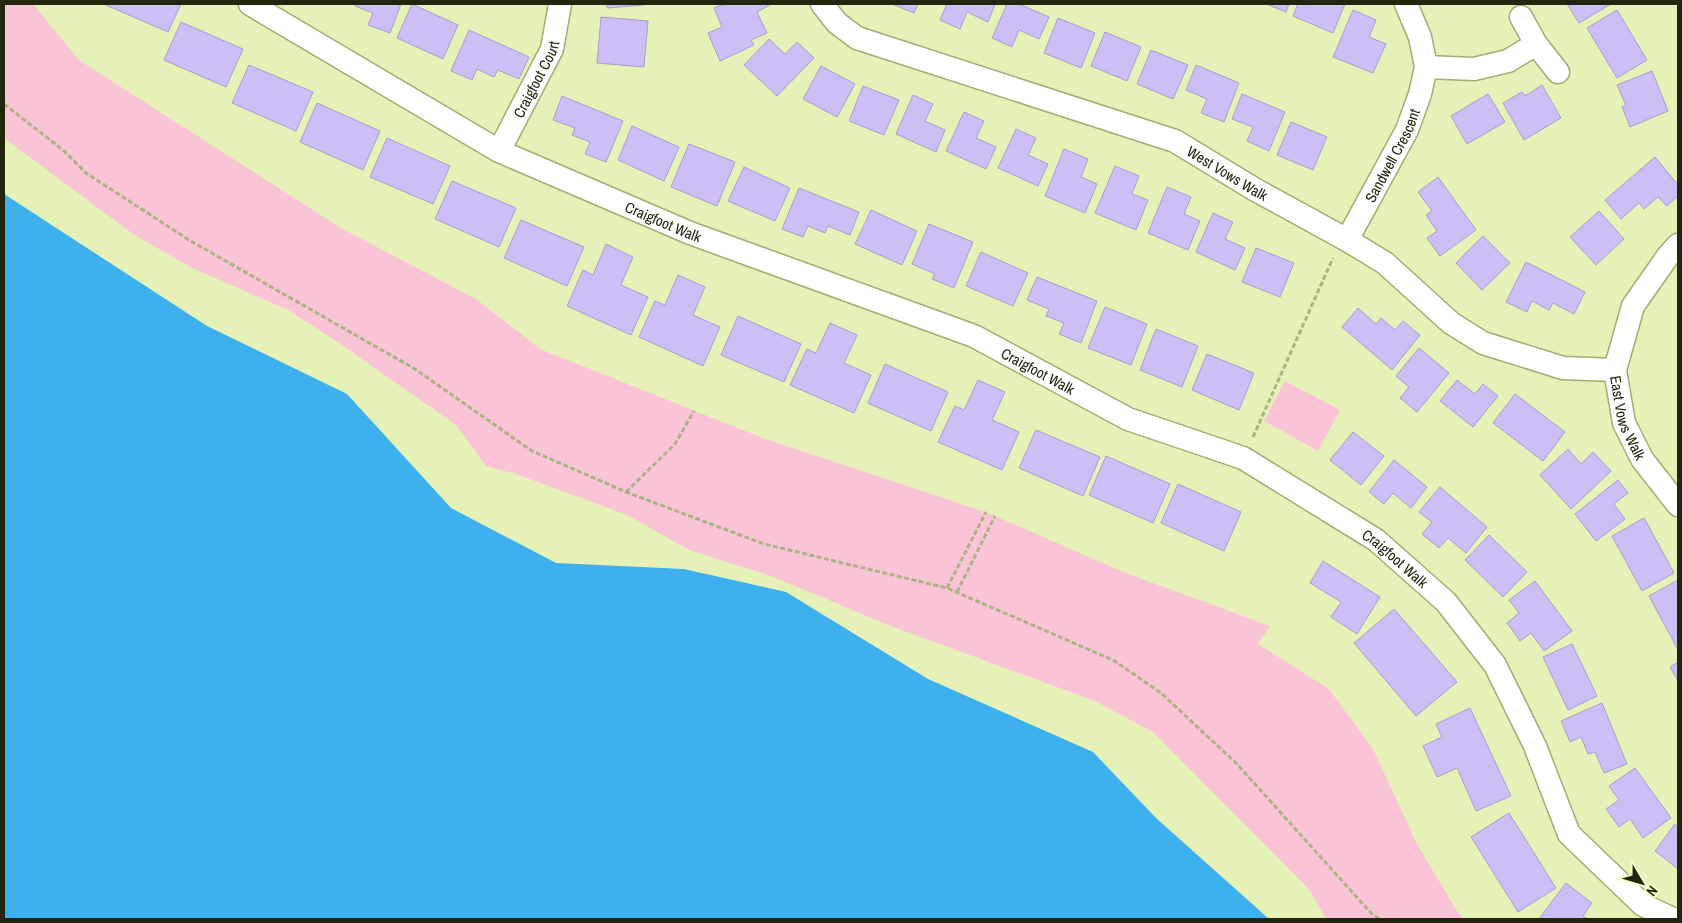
<svg xmlns="http://www.w3.org/2000/svg" width="1682" height="923" font-family="'Archivo Narrow',sans-serif">
<style>
.green{fill:#fbc4d6}
.water{fill:#3eb0ee}
.building{fill:#cdbff5;stroke:#aa9cd0}
.lines{fill:none;stroke-linecap:round;stroke-linejoin:round}
.street-casing{stroke:#a2ac75;stroke-width:25}
.path{stroke:#a9b383;stroke-width:3;stroke-dasharray:5 2.5;stroke-linecap:butt}
.street{stroke:#fff;stroke-width:22}
.labels{text-anchor:middle;dominant-baseline:central;stroke-width:4;stroke-linejoin:round;paint-order:stroke}
.street-label{font-size:15px;fill:#22260f;stroke:#f3fec4}
</style>
<rect width="100%" height="100%" fill="#e5f1b7"/>
<!-- green -->
<path class="green" d="M4,4h29l46,56 262,168 135,71 64,50 223,89 223,74 140,61 144,53 -12,18 71,45 44,60 45,97 39,65 7,8h-138l-17,-30 -157,-158 -60,-31 -204,-75 -117,-49 -82,-26 -62,-35 -111,-41 -30,-8 -30,-41 -117,-82 -51,-33 -96,-42 -59,-34 -129,-96z
M1285,381l55,29 -22,41 -54,-30z"/>
<!-- water -->
<path class="water" d="M4,194l203,132 140,68 104,114 105,55 128,6 102,23 142,87 165,73 63,66 113,101h-1265z"/>
<!-- building -->
<path class="building" d="M107,4h74l-13,28 -62,-27z
M356,4h45l-11,29 -22,-8 5,-12 -18,-7z
M412,4l46,21 -15,34 -46,-21z
M606,4h38v1l-37,3z
M724,4h45l1,1 -13,7 10,21 -16,7 3,5 -34,16 -12,-28 14,-6 -8,-19z
M892,4h26l-4,9z
M947,4h48l-7,18 -21,-10 -7,17 -20,-9z
M1007,4h12l30,13 -10,22 -20,-9 -7,17 -20,-9z
M1266,4h23l-3,8z
M1298,4h47l-12,29 -40,-17z
M1567,4h44l-32,19z
M1353,10l23,10 -7,17 17,7 -13,29 -40,-16z
M1617,10l30,50 -30,18 -30,-50z
M601,17l47,4 -4,46 -47,-4z
M1058,18l37,15 -14,35 -37,-15z
M181,22l62,27 -17,38 -62,-27z
M469,30l60,27 -10,22 -21,-9 -4,7 -17,-8 -5,11 -21,-9z
M1105,32l36,15 -14,34 -36,-15z
M769,39l16,15 12,-12 17,16 -37,38 -33,-31z
M1151,50l37,15 -15,34 -36,-15z
M249,65l64,27 -17,39 -64,-28z
M1196,65l43,18 -15,39 -23,-9 6,-14 -21,-9z
M821,66l34,18 -18,33 -34,-18z
M1652,71l16,40 -38,16 -8,-20 4,-2 -9,-20z
M1542,85l19,33 -37,22 -21,-37 19,-11 3,4z
M863,86l36,14 -15,35 -35,-14z
M1242,94l43,18 -16,39 -22,-10 6,-14 -21,-8z
M1488,94l17,28 -38,22 -16,-28z
M913,95l20,9 -8,17 20,9 -9,22 -40,-18z
M562,96l61,25 -17,41 -21,-8 5,-12 -18,-7 3,-7 -22,-8z
M317,103l63,28 -17,39 -63,-28z
M964,112l20,9 -8,17 20,9 -10,22 -40,-18z
M1291,122l36,15 -14,33 -36,-15z
M632,126l47,21 -15,34 -46,-21z
M1016,129l20,9 -8,17 20,9 -10,22 -40,-18z
M387,138l63,28 -17,38 -63,-27z
M689,144l46,18 -18,44 -46,-19z
M1064,149l24,10 -7,18 16,7 -12,29 -40,-17z
M1655,157l23,28v11l-11,10 -9,-9 -14,12 -5,-6 -18,16 -16,-19z
M1115,166l24,10 -7,18 16,6 -12,30 -41,-17z
M744,167l46,21 -15,33 -47,-20z
M1438,177l38,53 -36,26 -13,-18 10,-7 -11,-16 6,-4 -14,-19z
M452,181l64,27 -17,39 -64,-28z
M1167,187l24,10 -7,17 16,7 -12,29 -40,-17z
M799,188l60,24 -9,23 -22,-9 -3,7 -17,-7 -5,11 -21,-8z
M871,210l46,21 -15,34 -47,-21z
M1599,211l25,28 -28,26 -26,-28z
M1213,213l20,9 -8,17 20,9 -10,22 -39,-18z
M521,220l63,27 -17,39 -63,-28z
M929,224l44,18 -19,46 -22,-9 3,-5 -23,-10z
M1483,236l27,27 -28,27 -26,-27z
M606,244l27,13 -12,28 27,12 -17,38 -64,-29 16,-36 10,5z
M1256,248l38,15 -14,34 -38,-15z
M981,252l47,21 -15,33 -47,-20z
M1526,262l59,30 -11,22 -21,-11 -4,7 -17,-9 -5,11 -21,-10z
M678,275l27,12 -12,28 27,12 -17,39 -64,-29 16,-36 10,4z
M1037,277l60,24 -16,42 -22,-9 5,-11 -18,-7 3,-7 -22,-9z
M1105,307l42,17 -16,41 -43,-17z
M1358,308l18,16 5,-6 14,12 8,-9 17,14 -28,35 -50,-43z
M738,316l63,28 -17,38 -63,-27z
M830,323l27,12 -13,28 27,12 -17,38 -64,-28 17,-36 9,4z
M1156,329l42,17 -16,41 -42,-17z
M1419,348l30,25 -32,39 -17,-14 9,-11 -13,-11z
M1207,354l47,19 -15,37 -47,-20z
M885,364l63,28 -17,39 -63,-28z
M978,380l27,12 -13,28 27,12 -17,38 -64,-28 17,-36 9,4z
M1457,380l18,14 8,-10 15,12 -25,31 -33,-26z
M1515,394l50,38 -22,29 -50,-38z
M1036,430l64,27 -17,39 -64,-28z
M1353,432l31,24 -23,29 -31,-25z
M1568,449l13,15 12,-12 18,19 -40,38 -31,-34z
M1106,456l64,28 -17,39 -64,-28z
M1394,460l33,27 -16,21 -18,-15 -9,11 -15,-12z
M1618,480l10,13 -14,11 11,15 -29,22 -21,-27z
M1178,484l63,28 -17,39 -63,-28z
M1440,487l47,40 -21,26 -18,-15 -9,10 -17,-14 10,-12 -13,-10z
M1644,518l30,55 -32,18 -30,-55z
M1489,535l38,37 -24,25 -38,-37z
M1323,561l57,36 -23,37 -26,-17 10,-15 -31,-19z
M1678,580v70l-29,-54z
M1535,581l37,50 -28,20 -13,-18 -11,8 -13,-18 12,-10 -10,-13z
M1394,609l63,73 -41,34 -62,-73z
M1572,644l25,52 -29,14 -25,-53z
M1678,662v19l-8,-14z
M1602,703l25,61 -23,9 -9,-21 -7,2 -7,-17 -11,5 -9,-21z
M1470,708l41,88 -35,15 -19,-43 -20,9 -14,-31 19,-9 -6,-13z
M1635,768l36,50 -28,20 -13,-19 -11,8 -13,-18 13,-9 -10,-14z
M1509,813l47,75 -38,24 -47,-75z
M1675,824l3,3v42l-23,-18z
M1566,883l26,20 -9,13 5,3h-49z"/>
<g class="lines">
<!-- street casing -->
<g class="street-casing">
<g id="street">
<path id="s1" d="M250,4l249,147 191,82 284,103 154,83 115,39 133,82 70,62 49,63 40,81 34,88 74,71 30,14"/>
<path id="s2" d="M822,4l15,19 20,15 318,103 79,48 93,51 38,23 66,60 32,20 80,25 52,2"/>
<path d="M1521,17l15,27 22,28"/>
<path d="M1426,67l48,2 34,-8 28,-17"/>
<path id="s3" d="M499,151l53,-102 8,-45"/>
<path id="s4" d="M1347,240l60,-110 13,-36 6,-27 -6,-30 -14,-33"/>
<path id="s5" d="M1678,245l-10,11 -35,50 -18,64 9,53 18,36 36,46"/>
</g>
</g>
<!-- path -->
<path class="path" d="M4,104l59,46 23,23 103,67 226,129 117,82 94,41 138,52 183,44 166,72 48,33 75,70 135,150 8,6
M1253,437l80,-179
M626,492l49,-48 19,-33
M947,588l39,-76
M957,592l38,-76"/>
<!-- street -->
<use href="#street" class="street"/>
</g>
<g class="labels">
<!-- street labels -->
<g class="street-label">
<text stroke="none"><textPath href="#s3" startOffset="81">Craigfoot Court</textPath></text>
<text stroke="none"><textPath href="#s4" startOffset="96">Sandwell Crescent</textPath></text>
<text stroke="none"><textPath href="#s2" startOffset="445">West Vows Walk</textPath></text>
<text stroke="none"><textPath href="#s1" startOffset="468">Craigfoot Walk</textPath></text>
<text stroke="none"><textPath href="#s1" startOffset="872">Craigfoot Walk</textPath></text>
<text stroke="none"><textPath href="#s5" startOffset="192">East Vows Walk</textPath></text>
<text stroke="none"><textPath href="#s1" startOffset="1278">Craigfoot Walk</textPath></text>
</g>
</g>
<!-- border -->
<rect width="1682" height="923" fill="none" stroke="#22260f" stroke-width="10"/>
<!-- north arrow -->
<g transform="translate(1642 883) rotate(128)" stroke="#f3fec4" stroke-width="4" paint-order="stroke">
<path d="M0-4L9 19L0 12L-9 19Z" fill="#22260f"/>
<text y="-8" font-size="14" font-weight="bold" text-anchor="middle" fill="#22260f">N</text>
</g>
</svg>
